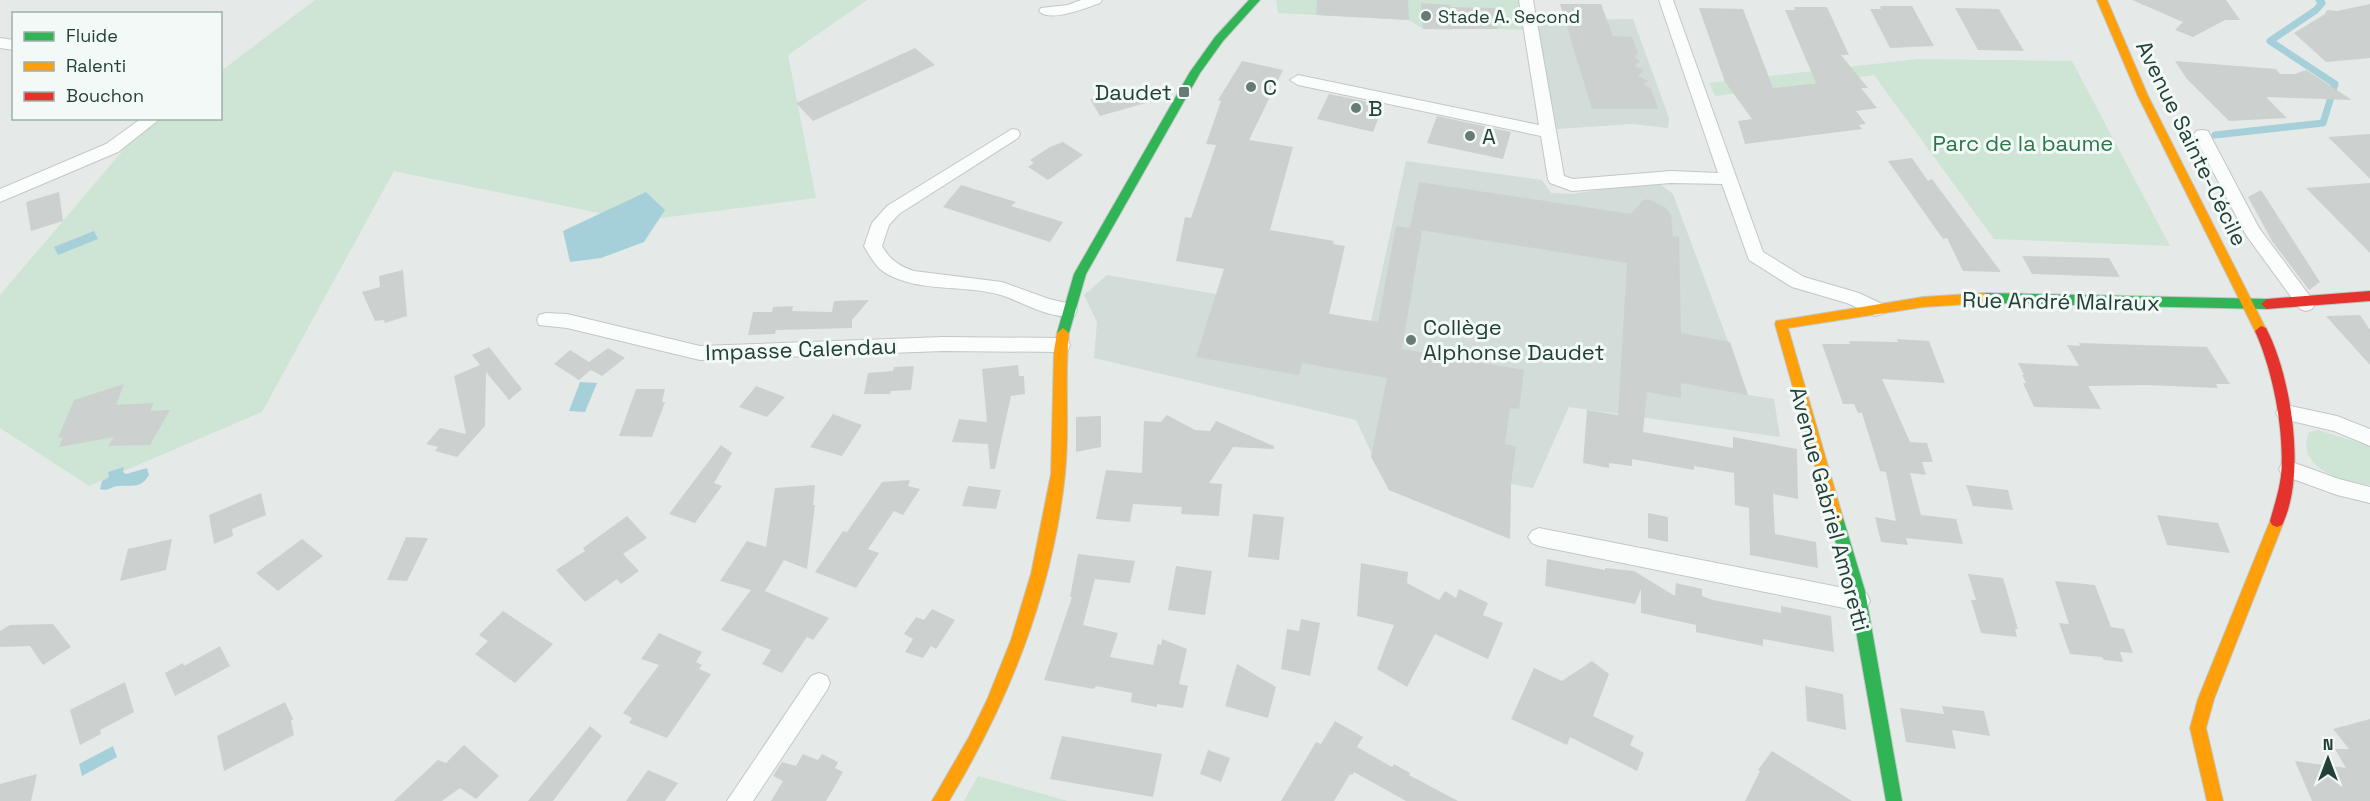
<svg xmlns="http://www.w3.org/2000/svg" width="2370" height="801" font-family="'Space Grotesk',sans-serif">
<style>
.built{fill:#d2dcd8}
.green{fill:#cee4d5}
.water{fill:#a5d0d9}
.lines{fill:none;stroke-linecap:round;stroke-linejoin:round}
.stream{stroke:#a5d0d9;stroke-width:7}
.building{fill:#ccd1cf}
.street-casing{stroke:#c2c7c5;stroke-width:2}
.fast-casing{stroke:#c0c8c5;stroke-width:2}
.slow-casing{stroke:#c0c8c5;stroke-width:2}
.jam-casing{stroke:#c0c8c5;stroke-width:2}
.street{fill:#fbfcfc;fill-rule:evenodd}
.fast{fill:#30b455;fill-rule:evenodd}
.slow{fill:#ff9f0a;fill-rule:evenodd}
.jam{fill:#e5322d;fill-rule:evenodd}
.poi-dot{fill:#667b76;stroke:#f3f9f6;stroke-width:2}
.labels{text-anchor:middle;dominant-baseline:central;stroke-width:6;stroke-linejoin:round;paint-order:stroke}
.far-poi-label{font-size:18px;fill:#223f38;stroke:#f3f9f6;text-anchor:start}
.poi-label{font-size:22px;fill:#223f38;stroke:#f3f9f6;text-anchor:start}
.park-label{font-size:22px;fill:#2b774b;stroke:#f3f9f6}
.street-label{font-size:22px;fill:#223f38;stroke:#f3f9f6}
</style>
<rect width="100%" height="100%" fill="#e5eae8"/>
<!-- built -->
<path class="built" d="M1633,19l36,99 -1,10 -36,-4 -75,5 -23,-109z
M1406,161l136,19 9,13 21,1 70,-11 18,1 13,10 75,201 26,4 6,38 -211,-30 -36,81 -22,-4 -1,55 -121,-49 -33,-70 -262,-62 3,-36 -13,-27 23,-20 264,46z"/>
<!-- green -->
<path class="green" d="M315,0h552l-79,55 28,143 -178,23 -244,-50 -132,241 -173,74 -89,-58v-133l136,-160 22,-16 62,-1 1,-47z
M1276,0h245l6,30 -75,-3v3l-29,-1 -14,-9 -131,-7z
M1918,59l154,2 98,185 -176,-7 -120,-164 -159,21 -6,-13z
M2318,430l52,16v39c-27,-3 -76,-17 -61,-53z
M978,776l90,25h-104z"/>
<!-- water -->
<path class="water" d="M646,192l19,18 -21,32 -43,16 -31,4 -7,-31z
M94,231l4,8 -40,16 -4,-8z
M580,382l17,1 -12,29 -16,-1z
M124,467l-1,5 3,2 21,-6 2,7c-8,14 -17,10 -30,11 -8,0 -11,6 -19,3l2,-8 7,-4 -1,-5z
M113,746l4,11 -35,19 -3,-12z"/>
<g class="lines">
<!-- stream -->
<path class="stream" d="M2215,135l108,-12 12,-39 -65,-43 46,-31 6,-7 -3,-3"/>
</g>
<!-- building -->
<path class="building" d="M1317,0h91l1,20 -93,-5z
M2132,0h94l14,20h-15l-32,17 -18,-7 8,-8z
M1421,3l29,2v2l45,1 3,21h-75z
M1560,4h41l12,32 19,1 6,17 -4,3 6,4 -5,5 9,4 -6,6 10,5 -5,3 8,5 7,20h-66z
M2370,4v54l-44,4 -32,-29 31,-19 2,-4 10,1z
M1880,6h32l22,40 -44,2 -20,-39h11z
M1794,7h33l22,48h-8l27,33h-7l16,20 -21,3 10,13 -7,1 3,4 -117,15 -7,-23 14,-2 -27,-37 -26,-74 44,1 30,79 43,-5 -31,-73h10z
M1955,8l44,1 25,42 -46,-1z
M915,48l20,17 -122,56 -17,-18z
M1242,61l41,9 -34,70 44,7 -23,83 64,11 -1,3 12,2 -16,68 49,8 18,-96 14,2 9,-46 212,32 11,-13 6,-2 17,8 6,8 2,21 6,1 2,96 49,9 18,53 -67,-12v15l-34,-6 -4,40 90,16v-11l64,12 1,50 -25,-5 2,40 41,8 2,26 -68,-13 -1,-47 -14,-3 -1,-32 -40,-7v4l-62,-11v7l-23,-3v5l-26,-5 4,-53 31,5 9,-152 -213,-34 8,2 -20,118 122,21 -5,39 -9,-1 -5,36 11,3 -5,37 -1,55 -121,-49 -18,-33 16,-79 -85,-15 -3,12 -103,-18 28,-88 -48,-8 9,-44 6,1 25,-73 -10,-1 15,-43 -3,-1z
M2175,61l101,8 4,5h15l11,-4 46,30 -86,-3 21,21 -58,3 -43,-43z
M1329,94l55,11 -11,27 -56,-13z
M1104,95l49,2v4l-53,15 -10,-17z
M1437,116l74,16 -8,27 -76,-16z
M2370,134v45l-42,-42z
M1063,142l20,13 -35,25 -20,-13 6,-4 -4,-3 20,-13z
M1912,158l16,23 4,-2 69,93 -38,-1 -16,-33 -4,1 -55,-78z
M2370,183v70l-64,-65z
M961,185l55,17 -5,4 52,16 -13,20 -107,-35z
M2261,190l59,92 -11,8 -37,-49 -24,-44z
M59,192l4,29 -32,10 -5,-29z
M2022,256l87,2 11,19 -88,-3z
M403,270l4,46 -22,7 -1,-3 -9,1 -13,-29 18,-5 -1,-11z
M869,300l-17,20v8l-76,2 -1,4 -27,1 5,-23h19l1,-5 20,-1 -1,5 40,1 2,-11z
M2360,315l10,15v35l-44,-49z
M1897,339l32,2 16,42 -63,-4 28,63 17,1 6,19h-11l4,13 -16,-2 11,42 35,4 7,25 -57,-6 2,7 -27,-3 -6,-25 21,4 -10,-49 -6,-1 -18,-58h-4l-4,-9h-11l-21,-60h28l-1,-3 49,1z
M2079,343l128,4 23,37h-14l2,4 -72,-3 -58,1 13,23 -67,-2 -11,-24h3l-4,-8h2l-6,-12 61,3 -12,-21 13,1z
M489,347l33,42 -13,11 -23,-28 -1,54 -28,31 -22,-6 3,-4 -12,-3 14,-16 26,6 -12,-58 26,-11 -8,-10z
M608,348l17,10 -23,18 -11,-6 -12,10 -25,-16 16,-14 19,12z
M1018,365l1,11h5l1,18 -14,2 -16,73h-5l-2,-25 -36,-2 7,-23 28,3 -5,-53z
M914,366l-3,24 -20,1 -1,3h-26l4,-21 25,-2 1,-4z
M124,384l-8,21 38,-2 -4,8 20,-1 -20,35 -42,1 6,-9 -55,10 4,-10 -5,1 16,-38z
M756,386l29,11 -18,20 -28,-10z
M636,389h29l-3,13h3l-13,35 -33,-1z
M833,414l29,11 -20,31 -32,-9z
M1167,415l28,15 15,1 6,-10 58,25v3l-41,-2 -24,36 13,1 -3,32 -38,-2 1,-7 -49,-3 -3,18 -34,-3 10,-49 36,3 2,-52 17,1z
M1101,416v31l-25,5v-35z
M721,445l11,8 -18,30 8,3 -27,37 -26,-9z
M910,480l-2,6 12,3 -17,26 -9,-4 -26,38 11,4 -23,35 -41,-16 28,-41 4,1 35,-50z
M815,485l-2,20h2l-8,64 -23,-9 -19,31 64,27 -16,22 -6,-3 -25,36 -20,-9 9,-14 -50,-20 30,-40 -31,-9 27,-40 19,6 9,-59z
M1966,485l42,5 5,20 -40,-4z
M968,486l33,4 -5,19 -34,-3z
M261,493l5,22 -34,14 1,7 -19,8 -5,-29z
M1648,513l20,4v25l-20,-4z
M1253,514l31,3 -5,43 -31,-3z
M2157,515l61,8 12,30 -63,-8z
M627,516l20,22 -24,16 16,17 -18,13 -4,-5 -32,23 -29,-32 29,-19 -2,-3z
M406,537l22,1 -21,43 -20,-1z
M172,539l-6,31 -46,11 8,-32z
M302,539l21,17 -45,35 -22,-18z
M1078,554l57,7 -5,22 -35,-4 -12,46 35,8 -8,24 43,8 5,-21 3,1 1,-6 25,10 -8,35 9,2 -5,22 -26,-4v3l-26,-5 1,-9 -36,-7 -2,3 -50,-9 28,-83h-2z
M1547,559l58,11v-2l29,3 41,25 1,-13 26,6v7l11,4 68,13v-7l50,10 3,36 -71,-13v7l-67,-14v-7l-55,-12v-24l-6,15 -90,-18z
M1361,563l47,9 -1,11 32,17 6,-9 11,7 3,-9 29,14 -5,12 20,8 -15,36 -53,-25 -28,53 -30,-18 17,-44 -37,-9z
M1176,566l36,5 -7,44 -37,-5z
M1968,574l35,4 15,51h-3l2,8 -36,-4 -10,-33h5z
M2055,581l40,4 16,42 13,2 9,24 -13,-1 3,10 -19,-2 -2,-3 -32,-3 -11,-31 10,1z
M932,609l23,11 -19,29 -5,-3 -8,12 -18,-6 8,-13 -9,-5 12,-17 8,3z
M503,611l50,33 -38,39 -40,-29 13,-13 -9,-6z
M1301,619l19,4 -10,53 -29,-7 6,-40 12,2z
M53,624l18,23 -28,18 -13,-19 -30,1v-16l10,-6z
M659,633l43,19 -6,10 6,3 -3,4 12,5 -44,64 -38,-15 3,-5 -9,-5 36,-48 -18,-6z
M220,646l10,20 -55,30 -10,-23 18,-10 1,3z
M1592,661l17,13 -16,42 41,20 -4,9 14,8 -7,18 -67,-34 -3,8 -56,-26 23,-51 28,13z
M1237,664l39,23 -8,31 -43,-12z
M125,682l9,30 -34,18 1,4 -21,11 -10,-35z
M1805,686l38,8 3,36 -39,-9z
M285,702l8,17 -2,2 3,14 -70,36 -7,-35z
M1942,706l42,5 6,25 -38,-6 4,19 -50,-7 -6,-34 44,6z
M2370,719v82h-58l-17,-40 51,7 -11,-19h14l-16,-20z
M1335,721l28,16 -6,10 35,20 2,-3 16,9 -1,2 49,26h-52l-52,-29 -2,3 -2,-1 -16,27h-53l35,-59 5,2z
M590,726l12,10 -49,65h-25z
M1062,736l100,18 -9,43 -103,-18z
M464,745l35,31 -23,23 -16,-11 -18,13h-48l44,-41 8,3z
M1208,750l22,8 -9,24 -21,-8z
M1772,751l80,50h-107l15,-30 -2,-1z
M803,754l15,6 4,-6 16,8 -3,6 8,4 -17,29h-55l12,-20 -10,-5 9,-14 14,4z
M648,770l30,13 -13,18h-39z
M37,774l-6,27h-31v-17z"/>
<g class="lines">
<!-- street casing -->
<g class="street-casing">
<path id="street" d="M1081,0h21l-2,3c-14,5 -50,20 -61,8l2,-3 27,-3z
M1519,0h14l31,176 9,3 98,-8 47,2 -59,-173h14l90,252 41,25 55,16 23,11 2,5 -2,5 -7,2 -28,-13 -55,-16 -43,-27 -27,-76 -51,-1 -99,8 -22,-8 -2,-4 -7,-43 -243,-51 -8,-5 8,-5 241,50z
M0,38l14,2v10l-14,-2z
M142,118h19l-43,34 -118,50v-13l106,-45z
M1012,129l6,1 2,4 -2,4 -119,76 -10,11 -7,21c8,14 17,20 32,25l88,11 47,17 26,6 2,5 -2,5c-22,6 -51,-12 -71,-19 -37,-12 -77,-3 -113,-20 -14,-6 -20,-18 -27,-30l8,-23 15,-17z
M2202,130l6,1 2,4 49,93 53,71 3,5 -3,5 -6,2 -6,-2 -54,-74 -52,-100 2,-4z
M546,313l21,1 133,32 243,-9 118,1 7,2 2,5 -2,5 -7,2 -118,-1 -243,9 -133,-32 -28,-3 -2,-5 2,-5z
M2286,405l51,11 33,13v17l-36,-15 -55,-13 -3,-5 3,-5z
M2289,461l50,18 31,8v16l-33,-8 -55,-20 -3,-6 3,-6z
M1539,528l320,63 8,3 3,7 -3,7 -8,3 -320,-65 -7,-3 -4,-6 4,-6z
M819,673l8,3 3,7 -3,7 -74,111h-26l84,-125z"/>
</g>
<!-- fast casing -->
<g class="fast-casing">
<path id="fast" d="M1249,0h11l-37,41 -23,32 -114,201 -17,59 -6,5 -5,-2 -1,-3 17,-59 116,-202 25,-35z
M1985,293l282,6 6,5 -6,5 -282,-6 -6,-5z
M1836,512l5,2 2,4 22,73 37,210h-16l-37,-210 -20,-73 2,-4z"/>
</g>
<!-- slow casing -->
<g class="slow-casing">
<path id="slow" d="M2097,0h10l41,96 119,235 -1,3h-10l-1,-3 -117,-235z
M1985,293l6,5 -6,5 -62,4 -135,21 55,190 -2,4 -5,2 -5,-2 -56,-198 1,-3 147,-24z
M1063,328l6,5c-5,47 1,94 -4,141 -12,117 -56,227 -116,327h-17l37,-64 18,-37 24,-60 20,-66 20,-100 3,-123 3,-18z
M2277,515l5,2 2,4 -70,178 -8,29 17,73h-16l-17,-73 8,-29 72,-178 2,-4z"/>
</g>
<!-- jam casing -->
<g class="jam-casing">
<path id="jam" d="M2370,291v10l-103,8 -6,-5 6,-5z
M2261,326l5,2c25,47 41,147 16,197l-5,2 -5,-2 -2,-4c4,-15 9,-29 11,-45 4,-44 -8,-105 -26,-145z"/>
</g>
<!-- street -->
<use href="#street" class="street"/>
<!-- fast -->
<use href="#fast" class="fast"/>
<!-- slow -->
<use href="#slow" class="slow"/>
<!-- jam -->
<use href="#jam" class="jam"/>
</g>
<!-- markers -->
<g class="poi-dot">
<circle cx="1426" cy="16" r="6"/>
<circle cx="1251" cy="87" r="6"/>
<rect x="1178" y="86" width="12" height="12" rx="3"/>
<circle cx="1356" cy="108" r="6"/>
<circle cx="1470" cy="136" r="6"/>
<circle cx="1411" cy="340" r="6"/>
</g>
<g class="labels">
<!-- far-poi labels -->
<g class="far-poi-label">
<text x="1438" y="16">Stade A. Second</text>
</g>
<!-- poi labels -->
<g class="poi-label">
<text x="1263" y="87">C</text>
<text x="1172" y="92" text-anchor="end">Daudet</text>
<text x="1368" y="108">B</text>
<text x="1482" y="136">A</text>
<text x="1423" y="327">Collège<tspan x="1423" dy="25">Alphonse Daudet</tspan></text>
</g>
<!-- park labels -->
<g class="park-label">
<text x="2023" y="143">Parc de la baume</text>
</g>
<!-- street labels -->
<g class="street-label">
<text transform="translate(2192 143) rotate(64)">Avenue Sainte-Cécile</text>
<text transform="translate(2061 301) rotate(1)">Rue André Malraux</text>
<text transform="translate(801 349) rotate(-2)">Impasse Calendau</text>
<text transform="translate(1830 509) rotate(75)">Avenue Gabriel Amoretti</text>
</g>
</g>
<!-- legend -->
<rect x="12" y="12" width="210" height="108" fill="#f3f9f6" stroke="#9fafaa" stroke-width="1.5"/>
<rect x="24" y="32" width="30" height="9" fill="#30b455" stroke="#9fafaa" stroke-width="1.5"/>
<text x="66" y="42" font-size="18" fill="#223f38">Fluide</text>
<rect x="24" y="62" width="30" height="9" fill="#ff9f0a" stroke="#9fafaa" stroke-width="1.5"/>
<text x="66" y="72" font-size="18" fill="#223f38">Ralenti</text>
<rect x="24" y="92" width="30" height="9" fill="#e5322d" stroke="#9fafaa" stroke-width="1.5"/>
<text x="66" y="102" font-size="18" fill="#223f38">Bouchon</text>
<!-- north arrow -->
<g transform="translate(2328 759)" stroke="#f3f9f6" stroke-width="4.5" paint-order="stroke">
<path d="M0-4.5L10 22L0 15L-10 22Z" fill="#223f38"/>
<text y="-9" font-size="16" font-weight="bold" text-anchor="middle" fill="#223f38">N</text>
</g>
</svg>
